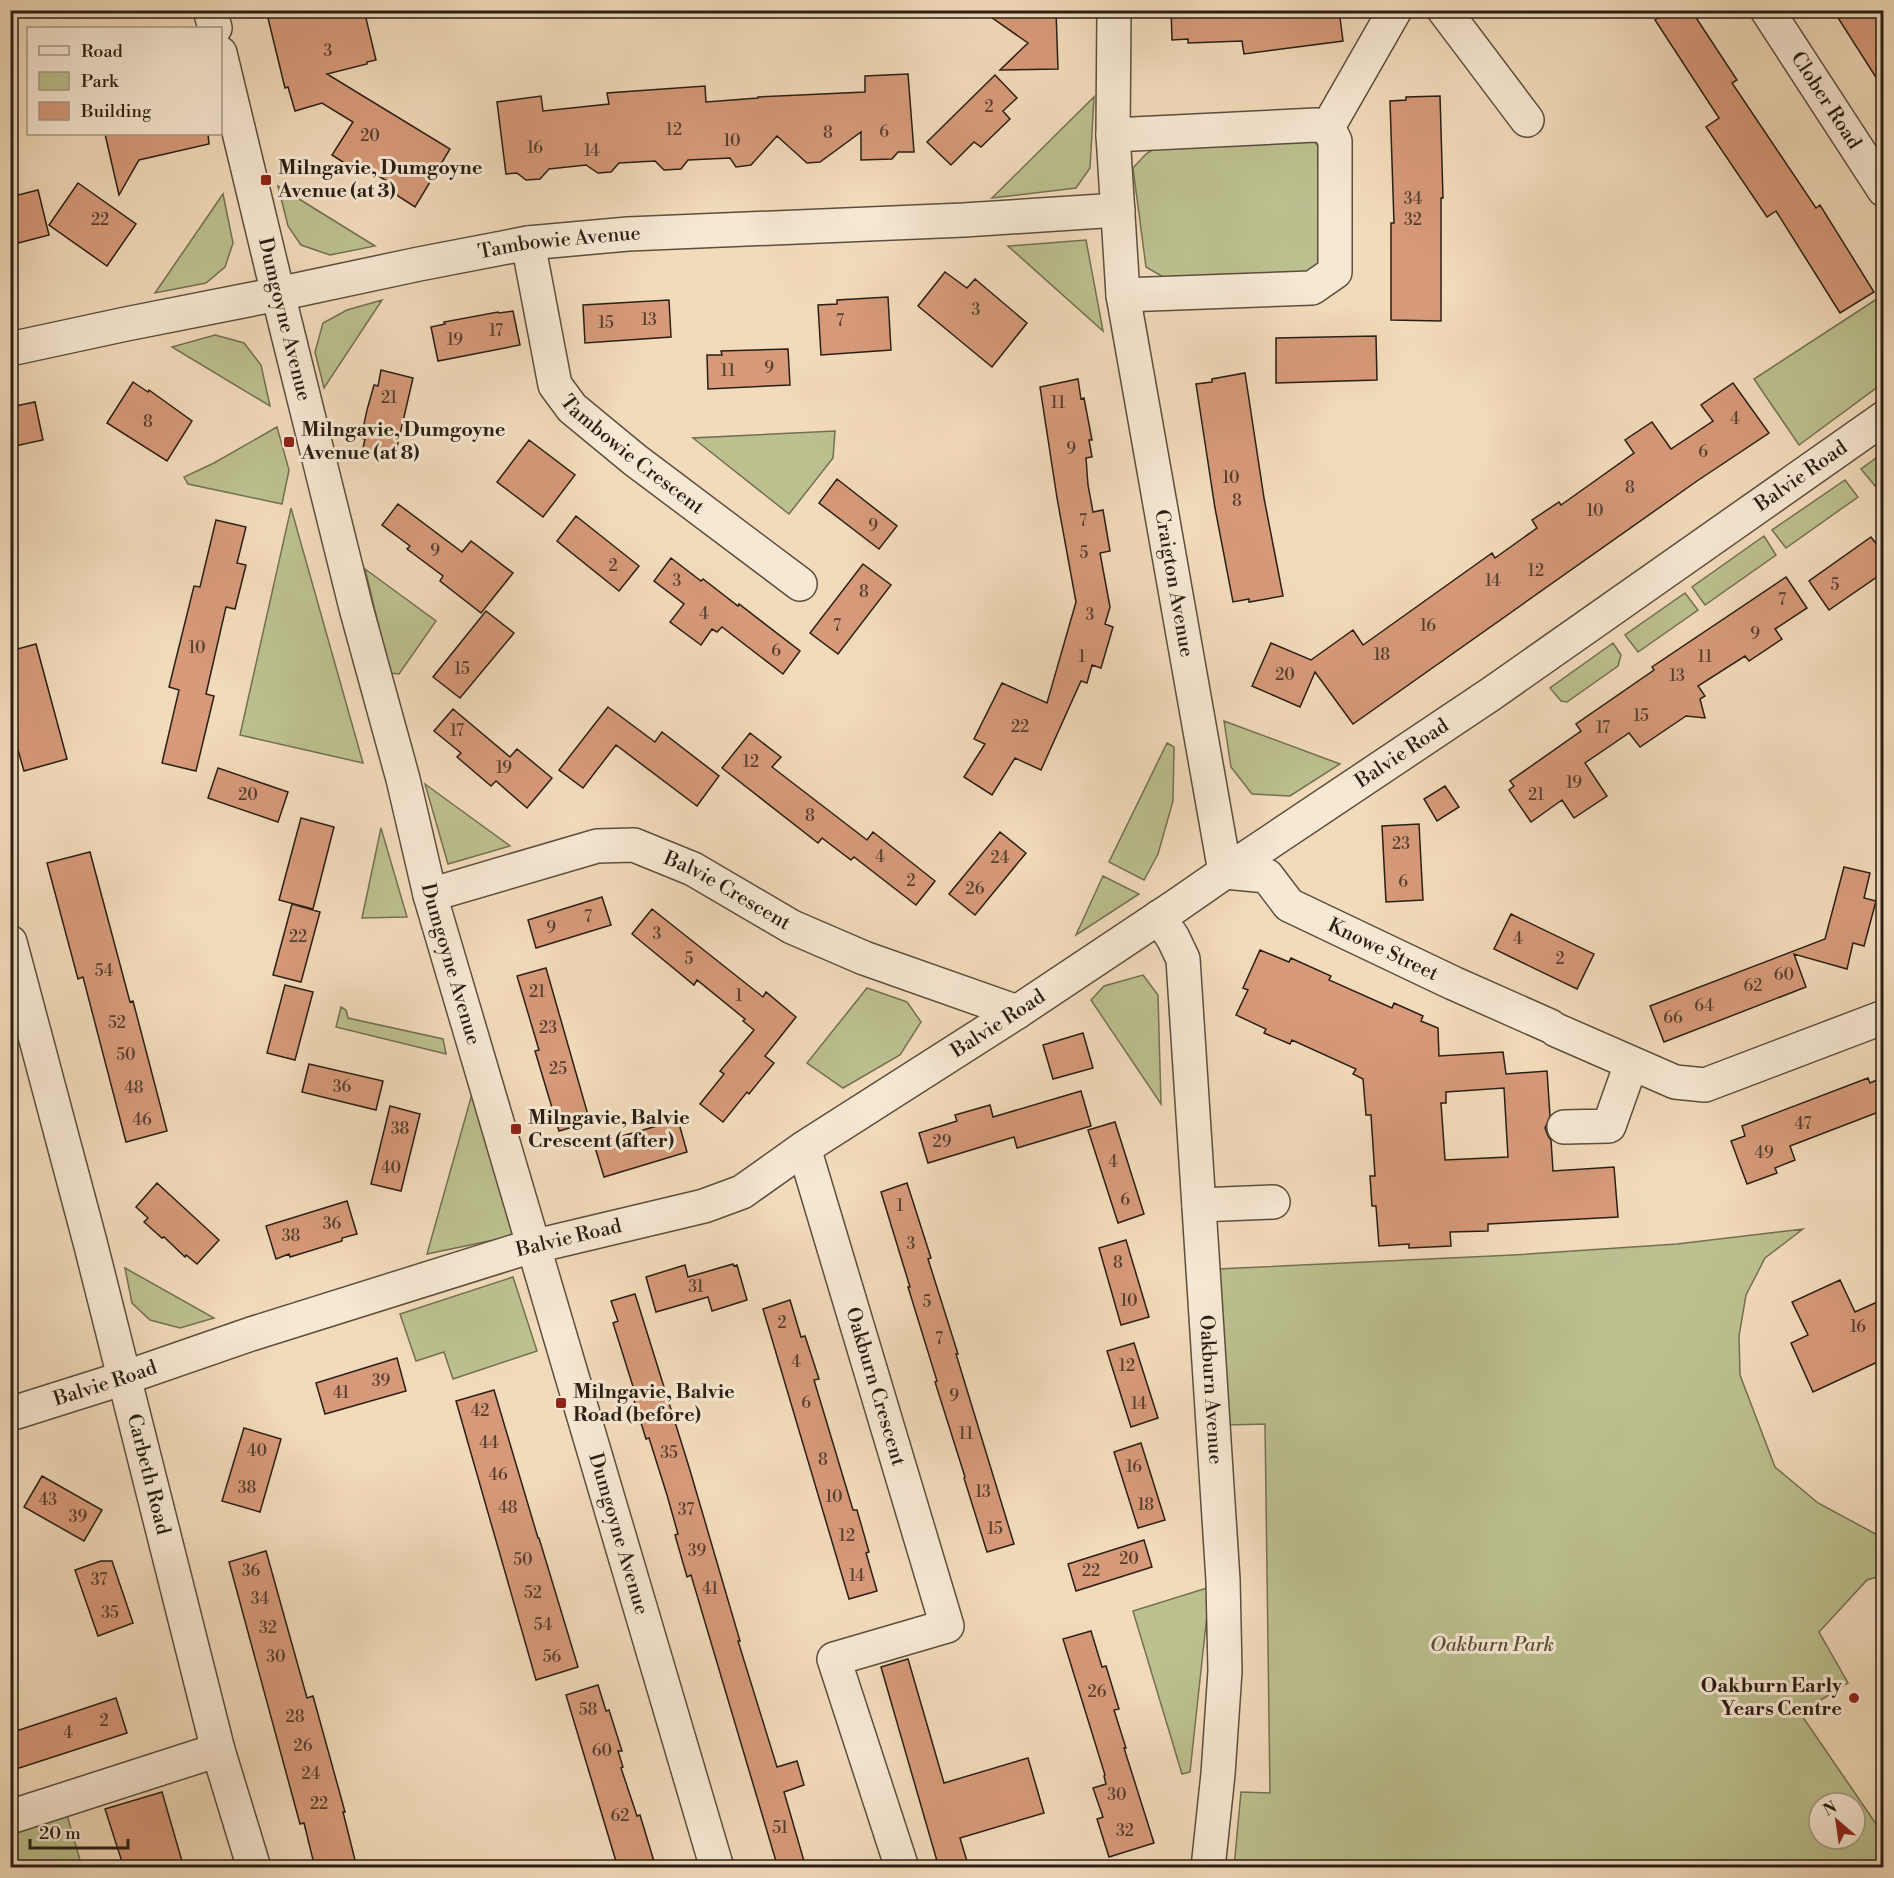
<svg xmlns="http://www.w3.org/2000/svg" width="1894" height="1878" font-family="'Libre Bodoni',serif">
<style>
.green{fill:#bcc08f;stroke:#737052;stroke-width:1.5;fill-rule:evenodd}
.building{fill:#d79a7a;stroke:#2a1f14;stroke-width:1.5;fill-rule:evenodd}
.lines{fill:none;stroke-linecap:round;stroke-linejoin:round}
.minor-casing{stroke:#5c4e3e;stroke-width:36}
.minor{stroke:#f7e8d3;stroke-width:33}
.poi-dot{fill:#8f2418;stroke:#f7e8d3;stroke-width:2}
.labels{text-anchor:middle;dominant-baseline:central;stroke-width:6;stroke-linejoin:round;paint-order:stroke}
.number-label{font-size:16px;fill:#553e2e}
.street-label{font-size:20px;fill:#2a1f14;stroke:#f7e8d3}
.poi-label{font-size:20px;font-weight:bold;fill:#2a1f14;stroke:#f7e8d3;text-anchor:start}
.park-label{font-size:20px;font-style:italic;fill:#564f39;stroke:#f7e8d3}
</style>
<rect width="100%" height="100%" fill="#f2dbbb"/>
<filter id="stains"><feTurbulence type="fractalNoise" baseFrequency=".00333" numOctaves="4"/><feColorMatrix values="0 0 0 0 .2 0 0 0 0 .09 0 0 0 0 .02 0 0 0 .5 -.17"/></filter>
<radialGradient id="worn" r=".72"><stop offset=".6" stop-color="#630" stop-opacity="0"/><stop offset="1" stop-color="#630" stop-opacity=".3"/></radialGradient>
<!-- green -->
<path class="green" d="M1094,97l-4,71 -14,20 -84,10z
M1300,132l15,10 10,14 -4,111 -10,8 -146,3 -19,-11 -13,-99 13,-14 17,-11z
M278,186l97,60 -45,9 -29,-10 -13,-19z
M223,194l10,49 -8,24 -19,16 -51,10z
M1086,240l17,91 -95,-85z
M1883,295v88l-84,62 -45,-66z
M382,300l-58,88 -9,-36 8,-29 24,-13z
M215,335l29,8 17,22 9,41 -98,-59z
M277,427l12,43 -7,34 -94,-20 -4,-7 30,-14z
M835,431l-2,27 -44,56 -96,-76z
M1883,453v27l-8,6 -14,-17z
M1845,480l13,17 -72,51 -14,-18z
M291,508l72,255 -123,-28z
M1764,536l12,19 -71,50 -13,-18z
M365,569l71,52 -37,53 -9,-1z
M1685,593l13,17 -60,42 -13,-17z
M1613,643l8,12 -3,11 -51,36 -6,-1 -11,-13z
M1224,721l116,43 -50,32 -38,-2 -21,-27z
M1167,743l7,4 -1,54 -15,53 -14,26 -35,-18z
M425,784l85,62 -62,18z
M381,828l26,89 -45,1z
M1103,876l36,18 -63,41z
M1143,975l15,20 3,109 -70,-104 13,-14z
M867,988l40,14 14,20 -21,33 -57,33 -36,-25z
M341,1007l5,3 2,8 95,21 3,15 -110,-27z
M472,1094l41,142 -86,18z
M1803,1229l-38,29 -19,37 -7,41 1,39 35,92 43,36 65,35v37l-16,5 -48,52 29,51 -48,30 83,121v33h-649l7,-75 29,1 -5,-369 -39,1 -8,-156 295,-14 164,-11zM1819,1803h36v36h-36z
M125,1268l89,50 -34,10 -30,-8 -18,-17z
M513,1277l24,74 -84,28 -9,-27 -28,9 -16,-47z
M1210,1587l-20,185 -8,2 -49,-163z
M67,1815l15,52h-71l-1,-34z"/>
<!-- building -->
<path class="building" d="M266,10h98l12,50 -9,2v2l-40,10 123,75 -35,58 -17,-11 -3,-10 -18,-11 -18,-12 -10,3 -17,-11 21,-33 -31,-19 -27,8 -7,-24 -3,1z
M981,10h75l2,59 -58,1 28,-27z
M1171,10h168l4,31 -99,13 -2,-13 -54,2v-4l-16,1z
M1669,10h22l46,70 -5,3 84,125 4,-3 54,87 -34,21 -64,-102 -9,6 -61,-90 13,-9 -64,-98z
M1833,10h51v80z
M908,74l6,78h-16l-6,7 -31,1v-28l-41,30 -13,1 -30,-27 -26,29 -15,2 -6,-9 -42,2 -7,9 -17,1 -9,-9 -36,2 -8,9 -13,1 -12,-8 -37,4 -9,10 -14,1 -9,-7 -11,1 -9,-72 44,-6 2,15 66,-7 -2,-11 98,-7 1,16 52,-4v-1l107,-5v-16z
M995,75l22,23 -14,13 7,8 -29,28 -7,-5 -23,23 -24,-23z
M1440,96l3,102h-2v123l-50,-1v-97h3l-4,-122 16,-1v-3z
M105,134h103l1,10 -70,16 -20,35z
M78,183l58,41 -29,42 -58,-41z
M38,190l11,45 -31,8 -8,-30v-16z
M945,272l22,16 8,-9 52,44 -35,44 -74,-61z
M888,297l3,53 -70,5 -3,-50 19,-1v-4z
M669,300l2,37 -86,6 -2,-38z
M513,311l7,34 -82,16 -7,-34 14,-3 -1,-2 54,-10 1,1z
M1376,336l1,44 -101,3v-45z
M788,349l2,36 -82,4 -1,-34h15l-1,-4z
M381,370l32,8 -19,82 -32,-7 3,-14 -4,-1 6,-28 7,-25 4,1z
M1245,373l19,125 19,98 -34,6v-3l-16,3 -18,-94 -19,-124 16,-2v-3z
M1078,379l3,20 3,-1 8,42h-3l3,17 -6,1 2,27 5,27 10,-2 7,41 -10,2 10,54 -5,17 8,3 -12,41 -9,-3 -5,18 -6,-2 -40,89 -26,-12 -23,37 -28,-18 21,-33 -11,-5 28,-56 45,20 29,-101 -19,-104 -17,-111z
M133,382l15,10 1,-2 43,31 -25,40 -60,-38z
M1733,383l36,50 -72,48 -344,243 -38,-52 -15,35 -48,-21 19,-43 40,17 42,-30 10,15 129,-92 3,5 42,-30 -5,-8 27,-18 2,3 73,-52 -9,-13 27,-18 19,27 42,-28 -12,-16z
M35,402l8,38 -33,7v-40z
M529,440l46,35 -32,42 -46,-35z
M837,479l60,47 -18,23 -60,-46z
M398,504l64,48 9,-11 42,32 -32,40 -41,-32 3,-5 -36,-27 3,-3 -28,-21z
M576,516l63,50 -20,25 -62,-50z
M216,520l30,7 -9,36 9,2 -11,44 -9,-2 -20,87 8,2 -18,75 -34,-8 17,-73 -10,-3 25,-101 6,1z
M1871,537l13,17v18l-55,38 -20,-29z
M671,558l30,23 2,-2 35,27 1,-2 61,47 -17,23 -61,-47 -5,5 -5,-3 -11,16 -31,-23 14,-18 -30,-23z
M863,564l28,21 -53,69 -28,-21z
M1786,577l21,31 -32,21 7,10 -33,22 -4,-5 -47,30 7,10 -5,3 5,19 -19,-2 -46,31 -11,-14 -44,30 22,33 -33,22 -12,-18 -31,22 -22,-32 5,-4 -4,-5 71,-50 -5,-7 78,-54 -2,-3z
M486,611l28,22 -54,65 -27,-21z
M36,644l31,115 -43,12 -14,-49v-71z
M608,707l47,35 7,-10 57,44 -22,30 -81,-61 -33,43 -24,-18z
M453,709l57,48 7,-8 35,29 -25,30 -31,-27 -5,5 -34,-29 4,-4 -27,-22z
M750,733l31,24 -9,10 95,73 6,-8 62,49 -19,24 -62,-48 -3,3 -29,-22 -4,5 -96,-75z
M218,768l70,24 -10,30 -70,-24z
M1445,786l14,21 -22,14 -13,-22z
M301,818l33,9 -21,82 -34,-9z
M1419,824l4,76 -37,2 -4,-76z
M1000,832l26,21 -51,62 -26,-21z
M90,852l40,150 3,-1 34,130 -41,11 -43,-165 -5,2 -31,-116z
M1844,867l26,6 -6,25 12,3 -12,45 -11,-3 -6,26 -53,-15 12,33 -142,55 -14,-36 175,-67z
M602,897l9,28 -75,23 -8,-28z
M292,904l28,8 -19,70 -28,-7z
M652,909l111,88 3,-5 30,25 -31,39 9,7 -25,31 -2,-2 -24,30 -23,-18 24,-30 -4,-3 34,-41 -11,-9 2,-2 -48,-39 -3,5 -62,-51z
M1511,914l83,40 -17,35 -83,-40z
M1260,950l29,12 2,-4 40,18 -2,4 63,28 2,-5 29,13 -2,5 17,7 1,28 64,-4 3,22 41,-3 3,45 -5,12 3,8 3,4 2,31 61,-4 4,50 -130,7v7l-38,1 1,14 -42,2v-4l-30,2 -3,-40h-4l-2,-30h5l-4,-61h-5l-3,-36 -10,-5 3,-5 -64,-29 -2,4 -26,-11 2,-4 -30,-14 12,-25 -5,-2zM1504,1088l4,69 -63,3 -4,-57h5v-11z
M546,968l44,154 -31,9 -24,-80 4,-1 -22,-74z
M285,985l28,7 -18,68 -28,-7z
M1083,1033l10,35 -40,11 -10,-34z
M309,1064l74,17 -7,29 -74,-18z
M1884,1077v33l-94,36 5,14 -20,8 2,5 -30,11 -16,-43 14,-5 -3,-10 126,-48 2,5z
M1081,1091l10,35 -74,22 -3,-11 -86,26 -9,-30 38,-12 -2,-6 35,-10 3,12z
M390,1106l30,8 -19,77 -30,-7z
M678,1120l9,32 -83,25 -10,-33z
M1115,1122l29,92 -26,9 -30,-93z
M157,1183l62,57 -22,24 -11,-9 -1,2 -21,-20 -2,1 -18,-16 4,-4 -12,-11z
M907,1183l24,75 -3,1 30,95h-2l58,190 -27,8 -23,-74 1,-1 -30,-95 2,-1 -29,-94h2l-29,-95z
M347,1201l10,33 -15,4v3l-52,16 -1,-3 -13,5 -10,-33z
M1126,1240l23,77 -28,8 -22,-77z
M733,1264l1,2 3,-1 10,35 -35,11 -4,-14 -52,15 -10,-35 39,-12 3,12z
M1840,1280l15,32 29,-13v60l-71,33 -22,-49 17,-8 -16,-33z
M635,1294l54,173 51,174h-2l39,126 20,-6 7,24 -20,7 22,76h-28l-87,-293 -4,2 -12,-42 3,-1 -11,-39 -18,-57 -3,1 -13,-42 3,-1 -23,-73 5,-2 -7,-20z
M790,1300l11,37 4,-1 14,43 -5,1 39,130h4l12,42 -3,1 11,38 -28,8 -86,-290z
M1134,1343l24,75 -27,9 -24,-76z
M397,1358l9,33 -81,23 -9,-31z
M494,1390l44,148h1l39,129 -42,13 -80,-279z
M244,1428l37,11 -21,73 -38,-11z
M1141,1443l24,77 -27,8 -24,-76z
M42,1476l60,34 -18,31 -60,-34z
M1144,1540l8,27 -76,24 -8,-27z
M266,1551l41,147 6,-2 32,116h-2l14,56h-42l-11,-45 -4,1 -71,-262z
M101,1561h11l21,62 -35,13 -23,-66z
M1091,1631l11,36 4,-1 13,43 -5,1 12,38h-2l30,95 -45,14 -12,-38 6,-2 -10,-29 13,-4 -2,-8 1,-1 -42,-136z
M908,1659l36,124 84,-25 16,55 -84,25 9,30h-30l-58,-201z
M598,1685l8,26 3,-1 13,41h-4l5,16 -2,1 16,48 3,-1 16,53h-38l-52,-173z
M116,1698l11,35 -117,38v-38z
M162,1792l22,76h-60l-19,-59z"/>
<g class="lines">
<!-- minor casing -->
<g class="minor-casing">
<g id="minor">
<path d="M210,10l5,18"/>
<path id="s1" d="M1114,10l-1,125 10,160 102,577 42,4 22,29 164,78 97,43"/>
<path d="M1444,10l83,110"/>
<path id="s2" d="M1767,10l117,180"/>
<path id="s3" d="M220,53l58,241 78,314 47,171 27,116 287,973"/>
<path d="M1328,127l67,-117"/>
<path d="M1113,135l203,-10 12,2 7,14v131l-23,16 -189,7"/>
<path id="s4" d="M528,243l27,142 17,23 63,52 165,124"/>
<path id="s5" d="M10,349l116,-25 152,-30 141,-30 109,-21 100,-9 336,-14 154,-10"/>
<path id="s6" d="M430,895l167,-49 37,-1 59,24 99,58 72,31 153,54"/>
<path id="s7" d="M1159,917l14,21 10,21 40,621 2,91 -7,103 -10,94"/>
<path id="s8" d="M10,942l80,300 128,508 36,118"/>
<path d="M1556,1030l119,52 30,3 179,-68"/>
<path d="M1564,1127l45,-1 22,-62"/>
<path id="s9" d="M804,1148l143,478 -113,33 68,209"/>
<path d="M1199,1205l74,-3"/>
<path id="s10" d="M10,1414l114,-36 127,-44 268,-84 185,-44 38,-14 62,-44 213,-136 159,-106 49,-34 266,-178 393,-276"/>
<path d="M10,1817l208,-67"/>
</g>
</g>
<!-- minor -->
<use href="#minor" class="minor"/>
</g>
<!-- markers -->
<g class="poi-dot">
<rect x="260" y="174" width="12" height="12" rx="3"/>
<rect x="283" y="436" width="12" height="12" rx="3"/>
<rect x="510" y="1123" width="12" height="12" rx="3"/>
<rect x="555" y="1397" width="12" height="12" rx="3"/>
<circle cx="1854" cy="1698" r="6"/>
</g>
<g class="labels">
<!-- number labels -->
<g class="number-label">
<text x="328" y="51">3</text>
<text x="989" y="107">2</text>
<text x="674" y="130">12</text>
<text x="884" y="132">6</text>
<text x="828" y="133">8</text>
<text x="370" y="136">20</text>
<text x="732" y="141">10</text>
<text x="535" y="148">16</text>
<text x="592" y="151">14</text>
<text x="1413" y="199">34</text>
<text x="100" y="220">22</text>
<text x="1413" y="220">32</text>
<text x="976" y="310">3</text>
<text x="649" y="320">13</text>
<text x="840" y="321">7</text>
<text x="606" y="323">15</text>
<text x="496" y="331">17</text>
<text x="455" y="340">19</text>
<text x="769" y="368">9</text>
<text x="728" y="371">11</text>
<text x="389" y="398">21</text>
<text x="1058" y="403">11</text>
<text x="1735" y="419">4</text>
<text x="148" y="422">8</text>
<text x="1071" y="449">9</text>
<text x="1703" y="452">6</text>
<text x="1231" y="478">10</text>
<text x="1630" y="488">8</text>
<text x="1237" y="501">8</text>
<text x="1595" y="511">10</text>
<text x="1083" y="521">7</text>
<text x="873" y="526">9</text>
<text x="435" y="551">9</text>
<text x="1084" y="553">5</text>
<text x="613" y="566">2</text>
<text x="1536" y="571">12</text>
<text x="677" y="581">3</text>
<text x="1493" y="581">14</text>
<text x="1835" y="585">5</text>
<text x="864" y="592">8</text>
<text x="1782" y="600">7</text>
<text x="704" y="614">4</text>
<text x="1090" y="615">3</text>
<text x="837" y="626">7</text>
<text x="1428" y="626">16</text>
<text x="1755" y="634">9</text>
<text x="197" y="648">10</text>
<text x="776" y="651">6</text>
<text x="1382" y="655">18</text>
<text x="1082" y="657">1</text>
<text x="1705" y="657">11</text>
<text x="462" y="669">15</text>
<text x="1285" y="675">20</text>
<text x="1677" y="676">13</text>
<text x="1641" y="716">15</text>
<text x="1020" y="727">22</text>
<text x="1603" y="728">17</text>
<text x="457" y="731">17</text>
<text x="751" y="762">12</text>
<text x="504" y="768">19</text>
<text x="1574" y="783">19</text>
<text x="248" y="795">20</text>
<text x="1536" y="795">21</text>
<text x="810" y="816">8</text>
<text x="1401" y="844">23</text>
<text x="880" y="857">4</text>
<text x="1000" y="858">24</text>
<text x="911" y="881">2</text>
<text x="1403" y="882">6</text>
<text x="975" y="889">26</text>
<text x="588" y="917">7</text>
<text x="551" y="928">9</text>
<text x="657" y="934">3</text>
<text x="298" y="937">22</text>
<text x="1518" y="939">4</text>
<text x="689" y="959">5</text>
<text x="1560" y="959">2</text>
<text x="104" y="971">54</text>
<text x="1784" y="975">60</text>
<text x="1753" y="986">62</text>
<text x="537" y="992">21</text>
<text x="739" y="996">1</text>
<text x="1704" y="1006">64</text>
<text x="1673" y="1018">66</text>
<text x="117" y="1023">52</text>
<text x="548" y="1028">23</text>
<text x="126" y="1055">50</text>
<text x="558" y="1069">25</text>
<text x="342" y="1087">36</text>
<text x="134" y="1088">48</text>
<text x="142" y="1120">46</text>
<text x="1803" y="1124">47</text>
<text x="400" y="1129">38</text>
<text x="942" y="1142">29</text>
<text x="1764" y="1153">49</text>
<text x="1113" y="1162">4</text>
<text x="391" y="1168">40</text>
<text x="1125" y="1200">6</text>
<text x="900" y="1206">1</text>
<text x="332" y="1224">36</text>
<text x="291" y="1236">38</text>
<text x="911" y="1244">3</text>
<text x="1118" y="1263">8</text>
<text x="696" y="1287">31</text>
<text x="1129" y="1301">10</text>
<text x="927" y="1302">5</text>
<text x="782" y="1323">2</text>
<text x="1858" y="1327">16</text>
<text x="939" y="1339">7</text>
<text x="796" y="1362">4</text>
<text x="1127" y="1366">12</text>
<text x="381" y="1381">39</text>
<text x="341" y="1393">41</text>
<text x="954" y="1396">9</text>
<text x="806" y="1403">6</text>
<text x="1139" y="1404">14</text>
<text x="480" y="1411">42</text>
<text x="966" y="1434">11</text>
<text x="489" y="1443">44</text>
<text x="257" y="1451">40</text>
<text x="669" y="1453">35</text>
<text x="823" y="1460">8</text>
<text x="1134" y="1467">16</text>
<text x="498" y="1475">46</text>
<text x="247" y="1488">38</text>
<text x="983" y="1492">13</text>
<text x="834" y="1497">10</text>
<text x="48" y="1500">43</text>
<text x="1146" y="1505">18</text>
<text x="508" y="1508">48</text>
<text x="686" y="1510">37</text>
<text x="78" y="1517">39</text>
<text x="995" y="1529">15</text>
<text x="847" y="1536">12</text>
<text x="697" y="1551">39</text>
<text x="1129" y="1559">20</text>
<text x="523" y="1560">50</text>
<text x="251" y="1571">36</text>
<text x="1091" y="1571">22</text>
<text x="857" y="1576">14</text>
<text x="99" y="1580">37</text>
<text x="710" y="1589">41</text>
<text x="533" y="1593">52</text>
<text x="260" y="1599">34</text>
<text x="110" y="1613">35</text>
<text x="543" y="1625">54</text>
<text x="268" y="1628">32</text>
<text x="276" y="1657">30</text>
<text x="552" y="1657">56</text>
<text x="1097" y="1692">26</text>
<text x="588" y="1710">58</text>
<text x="295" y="1717">28</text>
<text x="104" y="1721">2</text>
<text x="68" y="1733">4</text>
<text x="303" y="1746">26</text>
<text x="602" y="1751">60</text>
<text x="311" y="1774">24</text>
<text x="1117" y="1795">30</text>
<text x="319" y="1804">22</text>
<text x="620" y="1816">62</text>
<text x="780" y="1828">51</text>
<text x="1125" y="1831">32</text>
</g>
<!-- street labels -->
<g class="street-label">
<text stroke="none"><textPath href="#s2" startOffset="108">Clober Road</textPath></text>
<text stroke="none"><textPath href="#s5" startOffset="560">Tambowie Avenue</textPath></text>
<text stroke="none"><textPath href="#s3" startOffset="274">Dumgoyne Avenue</textPath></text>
<text stroke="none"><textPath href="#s4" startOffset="249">Tambowie Crescent</textPath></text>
<text stroke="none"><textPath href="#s10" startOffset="2044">Balvie Road</textPath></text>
<text stroke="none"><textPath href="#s1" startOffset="578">Craigton Avenue</textPath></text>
<text stroke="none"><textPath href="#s10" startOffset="1558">Balvie Road</textPath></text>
<text stroke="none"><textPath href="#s6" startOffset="315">Balvie Crescent</textPath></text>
<text stroke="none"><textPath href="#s1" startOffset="1054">Knowe Street</textPath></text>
<text stroke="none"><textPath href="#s3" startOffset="940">Dumgoyne Avenue</textPath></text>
<text stroke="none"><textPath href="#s10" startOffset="1072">Balvie Road</textPath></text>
<text stroke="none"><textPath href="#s10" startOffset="586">Balvie Road</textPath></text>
<text stroke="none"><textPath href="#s10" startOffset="100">Balvie Road</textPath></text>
<text stroke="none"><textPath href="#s9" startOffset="249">Oakburn Crescent</textPath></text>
<text stroke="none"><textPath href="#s7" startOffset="480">Oakburn Avenue</textPath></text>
<text stroke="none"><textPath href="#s8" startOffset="550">Carbeth Road</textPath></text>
<text stroke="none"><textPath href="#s3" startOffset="1534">Dumgoyne Avenue</textPath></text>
</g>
<!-- poi labels -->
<g class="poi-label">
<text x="278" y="168">Milngavie, Dumgoyne<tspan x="278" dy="23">Avenue (at 3)</tspan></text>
<text x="301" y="430">Milngavie, Dumgoyne<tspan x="301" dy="23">Avenue (at 8)</tspan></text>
<text x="528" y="1118">Milngavie, Balvie<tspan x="528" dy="23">Crescent (after)</tspan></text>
<text x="573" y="1392">Milngavie, Balvie<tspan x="573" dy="23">Road (before)</tspan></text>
<text x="1842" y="1686" text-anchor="end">Oakburn Early<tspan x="1842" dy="23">Years Centre</tspan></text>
</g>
<!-- park labels -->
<g class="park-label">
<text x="1492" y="1645">Oakburn Park</text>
</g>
</g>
<!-- margin -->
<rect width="1894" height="1878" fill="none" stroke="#f2dbbb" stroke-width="36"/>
<rect x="12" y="12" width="1870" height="1854" fill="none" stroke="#2a1f14" stroke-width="3"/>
<rect x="18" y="18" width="1858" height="1842" fill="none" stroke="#2a1f14" stroke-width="1.5"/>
<!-- legend -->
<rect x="27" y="27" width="195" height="108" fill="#f7e8d3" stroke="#a59887" stroke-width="1.5"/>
<rect x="39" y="46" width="30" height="9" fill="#f7e8d3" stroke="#a59887" stroke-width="1.5"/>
<text x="81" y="57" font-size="18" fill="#2a1f14">Road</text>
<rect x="39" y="72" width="30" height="18" fill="#bcc08f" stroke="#a59887" stroke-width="1.5"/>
<text x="81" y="87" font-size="18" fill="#2a1f14">Park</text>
<rect x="39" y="102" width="30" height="18" fill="#d79a7a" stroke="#a59887" stroke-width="1.5"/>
<text x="81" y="117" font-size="18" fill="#2a1f14">Building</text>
<!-- north arrow -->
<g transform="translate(1837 1821) rotate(331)"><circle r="28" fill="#f7e8d3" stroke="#a59887" stroke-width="1.5"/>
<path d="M0-4.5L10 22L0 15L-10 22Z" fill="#8f2418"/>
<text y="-9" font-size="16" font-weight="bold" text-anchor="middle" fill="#2a1f14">N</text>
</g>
<!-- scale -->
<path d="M30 1839v9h98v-9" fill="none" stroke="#2a1f14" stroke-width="3"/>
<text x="39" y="1839" font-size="18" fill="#2a1f14" stroke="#f7e8d3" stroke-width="4.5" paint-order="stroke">20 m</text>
<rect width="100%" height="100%" filter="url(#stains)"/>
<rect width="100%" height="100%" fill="url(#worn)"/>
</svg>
